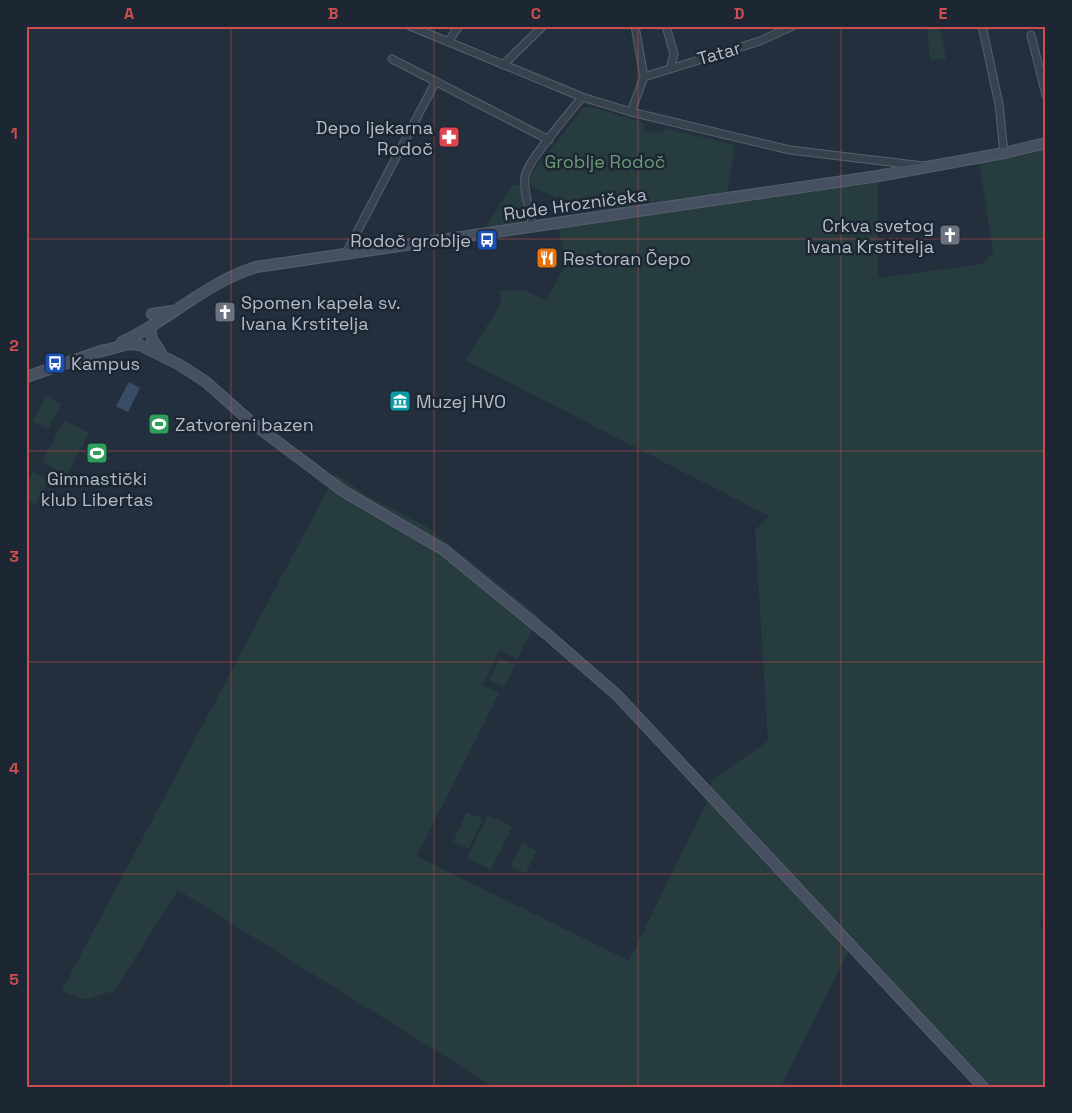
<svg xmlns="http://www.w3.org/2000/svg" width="1072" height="1113" font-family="'Space Grotesk',sans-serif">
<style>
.green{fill:#263c3f}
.water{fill:#394c67}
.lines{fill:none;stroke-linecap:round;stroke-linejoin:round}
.street-casing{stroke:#565f6c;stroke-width:9}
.secondary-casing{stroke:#565f6c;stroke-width:12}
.street{stroke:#38414e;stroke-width:7}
.secondary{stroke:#465061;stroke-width:10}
.grid{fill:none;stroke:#ce4d50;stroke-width:1;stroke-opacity:0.55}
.labels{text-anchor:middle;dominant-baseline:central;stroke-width:5;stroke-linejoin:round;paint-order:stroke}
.street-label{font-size:18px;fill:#b4bcc9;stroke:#1d2633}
.poi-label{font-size:18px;fill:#b4bcc9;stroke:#1d2633;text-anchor:start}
.park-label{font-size:18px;fill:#6b9a76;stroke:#1d2633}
.neatline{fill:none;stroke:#ce4d50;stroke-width:2}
.grid-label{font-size:16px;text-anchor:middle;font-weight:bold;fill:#ce4d50}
</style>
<rect width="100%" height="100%" fill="#242f3e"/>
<!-- green -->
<path class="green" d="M927,26h13l6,33 -16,1z
M584,107h9l51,16 1,8 17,1 2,-4 71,17 -8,47 -139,20 -57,-26 -1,-11z
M1046,144v765l-7,16 7,6v156h-63l-132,-141 -70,141h-287l-316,-197 -64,101c-30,7 -21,14 -52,-1l274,-516 31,22 60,31 15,11 97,79 -22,42 -18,-8 -16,34 16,8 -82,163 212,105 77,-157 6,-24 56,-39 -13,-211 14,-14 -304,-156 36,-56 -2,-13 26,-1 21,11 26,-49 -9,-1 -6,-28 321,-47v102l105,-14 10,-12 -14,-93z
M512,185h13l8,42 -48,2z
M46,396l15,8 -13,25 -15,-8z
M64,420l25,13 -22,42 -25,-13z
M33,472l16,8 -13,25 -10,-5v-14z
M500,658l15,7 -11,22 -15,-7z
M467,812l16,7 -14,30 -16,-7z
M488,815l24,12 -21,43 -24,-12z
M522,843l15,8 -12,23 -15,-8z"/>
<!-- water -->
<path class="water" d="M129,382l11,6 -12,24 -12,-6z"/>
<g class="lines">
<!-- street casing -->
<g class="street-casing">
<path id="street" d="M410,26l172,71 49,15 159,38 133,16
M666,26l8,28 -4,15
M982,26l17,78 5,49
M1031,35l15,60
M448,42l11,-16
M392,59l157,81
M503,65l40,-39
M644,77l116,-36 33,-15
M631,112l13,-35 -9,-51
M533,227c-3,-16 -10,-35 -8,-51 3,-16 45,-63 57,-79
M345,255l91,-174"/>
</g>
<!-- secondary casing -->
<g class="secondary-casing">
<path id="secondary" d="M152,314l20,-3
M150,328l2,11 9,14
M122,342c46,-21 85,-60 134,-75l622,-91 126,-23 42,-10
M99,352l29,-8 12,1 40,20 26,17 45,40 92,69 101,59 104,85 69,60 366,392
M26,377l78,-27"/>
</g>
<!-- street -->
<use href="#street" class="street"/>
<!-- secondary -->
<use href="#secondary" class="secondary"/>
</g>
<!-- grid -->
<path class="grid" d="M231,26v1061M434,26v1061M638,26v1061M841,26v1061M26,239h1020M26,451h1020M26,662h1020M26,874h1020"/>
<!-- icons -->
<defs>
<g id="pharmacy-square" transform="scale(1.125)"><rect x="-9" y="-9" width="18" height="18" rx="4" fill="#e0444e" stroke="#1d2633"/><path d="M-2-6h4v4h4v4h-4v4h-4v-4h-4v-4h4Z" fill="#fff"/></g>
<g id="church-square" transform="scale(1.125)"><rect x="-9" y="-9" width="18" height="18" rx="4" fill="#6b7280" stroke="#1d2633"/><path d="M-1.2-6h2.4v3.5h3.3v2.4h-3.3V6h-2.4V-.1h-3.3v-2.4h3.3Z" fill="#fff"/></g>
<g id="bus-square" transform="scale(1.125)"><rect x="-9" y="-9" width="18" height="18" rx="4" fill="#1a4fb4" stroke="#1d2633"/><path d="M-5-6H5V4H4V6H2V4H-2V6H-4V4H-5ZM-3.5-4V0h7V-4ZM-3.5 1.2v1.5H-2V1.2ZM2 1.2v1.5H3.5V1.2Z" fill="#fff"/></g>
<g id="restaurant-square" transform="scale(1.125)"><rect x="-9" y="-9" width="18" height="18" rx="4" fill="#e8710a" stroke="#1d2633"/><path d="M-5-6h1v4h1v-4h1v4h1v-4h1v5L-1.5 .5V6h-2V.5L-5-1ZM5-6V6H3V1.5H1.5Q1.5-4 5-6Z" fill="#fff"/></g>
<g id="museum-square" transform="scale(1.125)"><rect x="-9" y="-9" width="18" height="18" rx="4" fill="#0f9aa8" stroke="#1d2633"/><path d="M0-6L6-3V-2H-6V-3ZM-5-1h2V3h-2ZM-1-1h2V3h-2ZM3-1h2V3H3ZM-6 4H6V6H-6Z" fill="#fff"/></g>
<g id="stadium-square" transform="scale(1.125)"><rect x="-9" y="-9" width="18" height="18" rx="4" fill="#2e9e5b" stroke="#1d2633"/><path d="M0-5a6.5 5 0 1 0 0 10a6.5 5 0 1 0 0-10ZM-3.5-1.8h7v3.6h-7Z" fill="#fff"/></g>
</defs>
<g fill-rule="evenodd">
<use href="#pharmacy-square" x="449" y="137"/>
<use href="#church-square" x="950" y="235"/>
<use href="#bus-square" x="487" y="240"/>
<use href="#restaurant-square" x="547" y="258"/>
<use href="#church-square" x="225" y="312"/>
<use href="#bus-square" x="55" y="363"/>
<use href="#museum-square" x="400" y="401"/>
<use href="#stadium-square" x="159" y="424"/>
<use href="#stadium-square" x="97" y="453"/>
</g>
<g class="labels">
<!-- street labels -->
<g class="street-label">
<text transform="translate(719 53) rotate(-16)">Tatar</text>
<text transform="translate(575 204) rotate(-8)">Rude Hrozničeka</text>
</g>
<!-- poi labels -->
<g class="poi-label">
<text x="433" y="127" text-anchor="end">Depo ljekarna<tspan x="433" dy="21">Rodoč</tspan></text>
<text x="934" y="225" text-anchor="end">Crkva svetog<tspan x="934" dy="21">Ivana Krstitelja</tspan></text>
<text x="471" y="240" text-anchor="end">Rodoč groblje</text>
<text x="563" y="258">Restoran Čepo</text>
<text x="241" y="302">Spomen kapela sv.<tspan x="241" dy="21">Ivana Krstitelja</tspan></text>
<text x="71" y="363">Kampus</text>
<text x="416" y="401">Muzej HVO</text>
<text x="175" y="424">Zatvoreni bazen</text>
<text x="97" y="478" text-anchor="middle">Gimnastički<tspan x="97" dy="21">klub Libertas</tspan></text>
</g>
<!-- park labels -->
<g class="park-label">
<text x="605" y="161">Groblje Rodoč</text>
</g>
</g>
<!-- border -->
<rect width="1072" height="1113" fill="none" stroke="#1d2633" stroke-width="55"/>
<rect x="28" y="28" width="1016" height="1058" class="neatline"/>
<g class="grid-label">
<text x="129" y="19">A</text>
<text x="333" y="19">B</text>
<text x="536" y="19">C</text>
<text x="739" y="19">D</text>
<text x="943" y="19">E</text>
<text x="14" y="139">1</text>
<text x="14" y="351">2</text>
<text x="14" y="562">3</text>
<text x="14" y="774">4</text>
<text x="14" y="985">5</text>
</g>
</svg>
